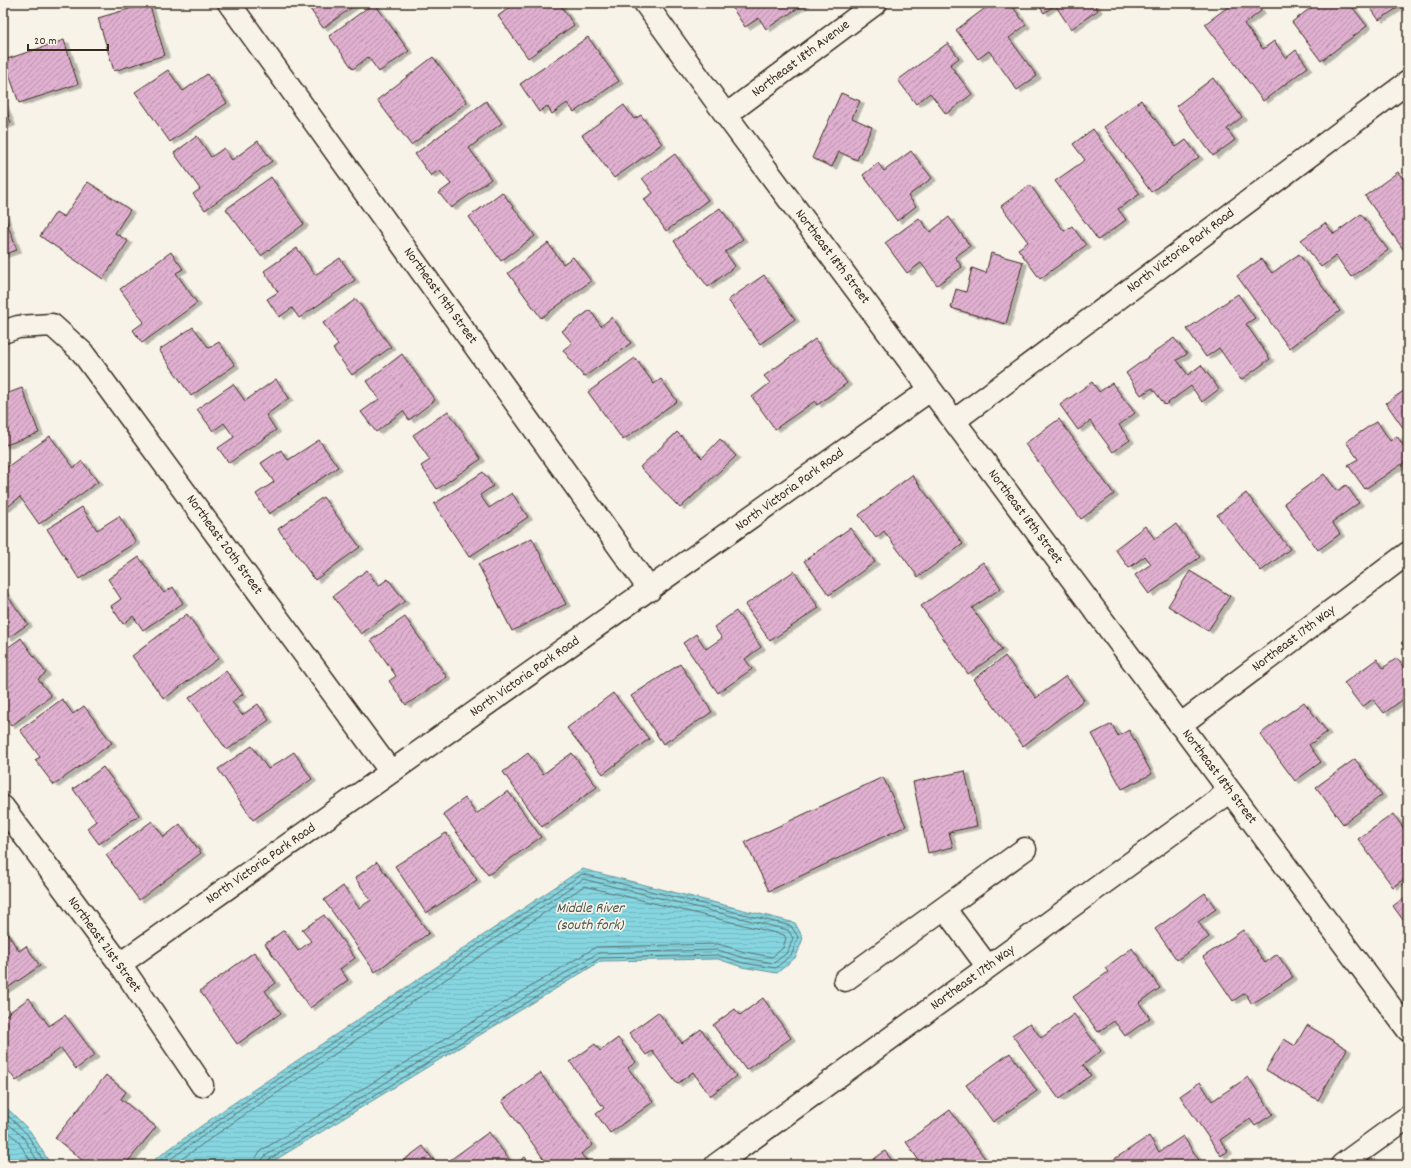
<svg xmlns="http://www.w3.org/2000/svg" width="1411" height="1168" font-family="Dekko,sans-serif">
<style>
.water{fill:url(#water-rules);stroke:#689193}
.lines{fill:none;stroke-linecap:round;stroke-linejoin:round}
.shore{stroke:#596f6c;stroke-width:1}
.building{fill:url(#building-hatch);stroke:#3b2a1e;filter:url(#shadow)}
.minor-casing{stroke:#3b2a1e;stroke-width:25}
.minor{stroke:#f7f3e8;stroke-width:22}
.labels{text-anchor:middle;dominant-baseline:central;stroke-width:3.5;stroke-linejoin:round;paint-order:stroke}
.street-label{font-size:14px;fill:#3b2a1e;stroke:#f7f3e8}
.water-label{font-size:15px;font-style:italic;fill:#4e554f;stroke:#f7f3e8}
</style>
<defs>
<pattern id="water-rules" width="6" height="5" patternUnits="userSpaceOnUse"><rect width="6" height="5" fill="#86d6e1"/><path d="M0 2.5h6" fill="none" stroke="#75b8c1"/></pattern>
<pattern id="building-hatch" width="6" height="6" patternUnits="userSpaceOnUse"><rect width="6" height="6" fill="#e0b0d1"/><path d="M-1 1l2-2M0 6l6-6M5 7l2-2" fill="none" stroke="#b78fa9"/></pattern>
<filter id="shadow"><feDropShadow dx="4.5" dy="2.5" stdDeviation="0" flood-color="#0004"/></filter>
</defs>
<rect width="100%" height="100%" fill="#f7f3e8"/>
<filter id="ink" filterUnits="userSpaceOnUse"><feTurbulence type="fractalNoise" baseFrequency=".025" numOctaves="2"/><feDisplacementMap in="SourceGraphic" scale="8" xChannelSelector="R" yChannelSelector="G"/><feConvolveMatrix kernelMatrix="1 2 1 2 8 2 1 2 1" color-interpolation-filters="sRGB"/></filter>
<g filter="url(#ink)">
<!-- water -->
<path class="water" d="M582,869l213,54 8,15 -7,19 -19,16 -35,-6 -24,-8 -117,2 -334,204h-120l78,-56z
M3,1104l27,27 21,34h-48z"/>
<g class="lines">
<!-- shore -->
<path class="shore" d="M3,1111l24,23 19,31
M3,1119l20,18 17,28
M3,1127l15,14 15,24
M154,1165l74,-52 354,-239 209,52 7,11 -6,17 -16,14 -33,-5 -25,-8 -118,3 -332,202 -2,5
M162,1165l68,-48 353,-238 205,51 5,8 -5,14 -14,11 -30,-5 -26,-8 -120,3 -333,203 -3,4 -1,5
M173,1165l61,-43 350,-236 200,49 2,3 -3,10 -11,9 -27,-5 -27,-8 -122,3 -334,203 -6,7 -1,8"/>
</g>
<!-- building -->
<path class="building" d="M149,3l16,52 -51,16 -16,-53z
M306,3h52l-35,25z
M374,3l35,48 -30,21 -11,-15 -15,12 -24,-33z
M516,3h43l15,22 -46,33 -30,-42z
M729,3h77l-40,26 -7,-11 -14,9z
M992,3h18l16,22 -17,13 28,38 -20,14 -28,-39 -11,8 -22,-29z
M1037,3h57l4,7 -27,19 -16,-24 -11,8z
M1233,3h22l6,8 -17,13 19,25 11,-8 12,17 10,-8 12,17 -45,34 -58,-77z
M1317,3h32l18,23 -46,35 -29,-39z
M1367,3h38l-26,17z
M588,37l31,44 -45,31 -7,-9 -15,11 -5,-8 -8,6 -19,-28z
M64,40l14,44 -59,19 -15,-43z
M948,43l11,15 -9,7 22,29 -26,20 -16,-21 -14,11 -18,-24z
M433,57l34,45 -56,43 -34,-45z
M168,70l15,21 24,-17 20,29 -57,39 -35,-50z
M1213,78l29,39 -15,12 8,11 -22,16 -37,-50z
M841,93l19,8 -8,17 20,9 -15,33 -18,-8 -7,15 -20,-9z
M1141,100l35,47 10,-7 13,17 -48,35 -47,-65z
M486,101l16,22 -33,25 22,31 -40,29 -12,-15 12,-9 -12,-14 -8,6 -16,-22z
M3,103l8,20 -8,3z
M624,105l10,14 7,-4 21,29 -48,34 -32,-43z
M1093,129l47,65 -22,15 8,11 -28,20 -43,-59 30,-21 -12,-16z
M197,136l14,21 13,-9 8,12 26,-19 14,20 -67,49 -12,-16 7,-5 -26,-36z
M911,151l21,27 -24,18 8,10 -19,15 -34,-46 15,-12 6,8z
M675,154l33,46 -42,31 -22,-32 9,-6 -11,-15z
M1398,172l10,14v70l-43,-60z
M271,177l33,47 -43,32 -35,-47z
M88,182l42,28 -15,23 13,8 -25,38 -63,-43 16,-24 8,5z
M1030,185l34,46 8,-5 14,19 -46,34 -22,-30 10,-7 -27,-36z
M502,192l33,44 -34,25 -32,-44z
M720,208l23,31 -18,13 10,14 -27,21 -34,-46z
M3,212l14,38 -14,5z
M1361,214l27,36 -37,27 -15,-21 -15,11 -20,-27 24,-17 9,11z
M949,217l21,29 -15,11 7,10 -25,18 -16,-22 -14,10 -22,-30 34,-25 11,14z
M548,243l15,21 10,-7 18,24 -50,37 -33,-45z
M297,248l18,27 25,-17 15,22 -56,38 -7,-10 -13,9 -12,-18 11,-7 -14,-21z
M171,252l12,17 -7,4 21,30 -55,40 -9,-13 11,-8 -24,-33z
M991,253l32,9 -17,62 -55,-16 5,-19 10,3 6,-24 14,5z
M1299,254l41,57 -51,37 -52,-72 24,-17 11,14z
M764,275l31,44 -35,25 -32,-44z
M1238,294l17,24 -9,6 24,35 -29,21 -22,-32 -13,9 -19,-28z
M356,299l35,48 -39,28 -19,-26 5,-4 -15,-22z
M590,310l11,16 11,-9 19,26 -47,34 -21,-27 9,-7 -10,-12z
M193,327l16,21 10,-6 16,23 -44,31 -32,-46z
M1174,338l13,16 -10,6 11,15 13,-10 18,24 -17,13 -11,-16 -26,19 -13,-17 -11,7 -15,-22z
M815,339l32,44 -30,22 -2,-4 -40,28 -23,-32 18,-14 -6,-7z
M402,354l33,46 -26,20 -6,-9 -27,21 -15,-20 18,-13 -12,-18z
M635,358l19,26 7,-5 16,22 -54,39 -35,-48z
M276,379l13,19 -23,17 10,15 -47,33 -11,-15 16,-11 -10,-14 -11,8 -16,-22 36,-25 12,17z
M1092,382l7,10 13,-9 23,30 -16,12 11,15 -17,12 -23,-31 -12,9 -18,-25z
M22,388l17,45 -36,13v-51z
M1408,388v47l-22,-32z
M448,411l33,48 -44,30 -16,-23 9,-6 -17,-25z
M1059,419l55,75 -33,25 -56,-75z
M1377,421l13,20 7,-5 11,17v7l-43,29 -17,-24 10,-6 -12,-17z
M677,432l25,26 18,-19 16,17 -56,52 -40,-41z
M50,436l24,32 8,-7 16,21 -59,42 -19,-27 -15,12 -2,-2v-37z
M319,440l19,27 -69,47 -13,-20 18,-12 -13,-19 20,-13 7,10z
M483,472l10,14 -13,9 9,13 23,-15 16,24 -59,40 -35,-53z
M1324,474l13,17 9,-6 13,18 -27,19 8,12 -22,16 -34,-47z
M912,475l51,69 -45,33 -34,-46 -8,7 -17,-23z
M1246,493l44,56 -29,22 -44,-56z
M323,497l37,50 -45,33 -37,-51z
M82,507l15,23 22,-14 17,26 -57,37 -32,-50z
M1176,524l24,33 -51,37 -14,-19 16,-11 -6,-8 -16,12 -14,-19 30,-23 10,13z
M850,528l25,34 -46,33 -25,-34z
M532,538l34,66 -54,27 -34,-67z
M139,557l25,36 9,-6 10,16 -40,27 -10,-14 -10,8 -12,-18 10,-7 -13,-20z
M983,562l18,26 -29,20 30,42 -34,24 -47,-68z
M367,570l11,16 10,-7 17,22 -44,33 -28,-38z
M794,571l25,37 -49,33 -25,-36z
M1190,571l40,25 -22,35 -40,-25z
M3,590l25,34 -20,14 -5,-7z
M736,611l25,36 -16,12 7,10 -34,24 -35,-50 13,-9 10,15 16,-11 -8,-11z
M187,614l32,44 -55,41 -32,-43z
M405,617l42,60 -41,28 -17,-24 7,-5 -25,-36z
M21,638l25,35 -8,6 13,17 -40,30 -8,-12v-10l2,-1 -2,-2v-50z
M1408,638v13l-7,-8z
M1005,656l31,42 30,-22 18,24 -61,46 -49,-67z
M1397,658l11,16v22l-24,17 -11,-14 -11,8 -18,-24 33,-24 6,9z
M680,664l32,48 -49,32 -32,-48z
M226,671l17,23 -11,8 10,13 16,-11 11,16 -42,30 -38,-52z
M613,693l36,46 -46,35 -36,-46z
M62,699l11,15 11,-8 28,37 -58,42 -19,-25 5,-3 -20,-27z
M1304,702l23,30 -18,13 12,17 -26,19 -35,-47z
M1112,724l6,12 11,-6 23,44 -30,15 -30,-55z
M252,746l16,23 26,-17 18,27 -59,41 -35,-51z
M528,753l15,21 29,-21 25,34 -55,40 -39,-55z
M1355,759l27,36 -39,29 -27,-37z
M103,767l36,48 -40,29 -12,-16 9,-7 -23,-32z
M965,771l12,55 -28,6 4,15 -25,6 -15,-71z
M883,777l23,49 -137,65 -24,-49z
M508,791l33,46 -53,38 -45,-61 22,-16 11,16z
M1393,814l15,20v42l-15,11 -35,-48z
M152,821l12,16 16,-13 21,29 -62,47 -33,-45z
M446,833l31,47 -51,33 -31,-47z
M377,862l52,71 -54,39 -51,-72 19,-14 16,22 12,-8 -16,-22z
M1205,893l11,16 -18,13 11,15 -32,23 -22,-31z
M1408,895v32l-15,-21z
M324,915l31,43 -15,11 8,11 -38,28 -45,-64 19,-14 14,21 13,-10 -9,-11z
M3,927l16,24 7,-5 14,20 -37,25z
M1243,930l22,33 12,-9 16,23 -41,27 -7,-11 -12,8 -30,-44z
M1132,948l28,40 -21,15 11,15 -25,18 -11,-15 -16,11 -25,-35 35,-25 -3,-4z
M254,952l22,31 -11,8 16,22 -44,31 -37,-53z
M29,998l20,28 16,-11 30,40 -19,14 -15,-21 -45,33 -13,-18v-46z
M763,998l28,40 -45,32 -33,-45 22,-16 5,6z
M658,1012l24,31 19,-14 35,47 -26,20 -17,-24 -16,12 -25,-33 -6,4 -17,-22z
M1074,1014l27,37 -18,14 8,10 -32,24 -47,-64 18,-12 11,15z
M1307,1025l40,24 -29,51 -52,-30 18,-31 11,7z
M618,1038l18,24 -8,6 25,34 -43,31 -14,-19 8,-6 -34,-46 25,-18 5,7z
M1010,1053l27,38 -44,31 -27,-37z
M540,1073l53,72 -12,9 9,11h-42l-46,-64z
M106,1075l20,17 -5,7 35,28 -31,38h-37l-33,-27z
M1248,1077l25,37 -18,12 -5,-7 -30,21 8,11 -7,5 -41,-60 20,-14 12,19z
M950,1110l39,54 -1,1h-66l-16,-23z
M489,1132l24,33h-60l-3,-5z
M1149,1136l10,16 24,-16 19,29h-90l-2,-3z
M423,1146l14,19h-40z
M885,1151l10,14h-29z
M525,1157l6,8h-17z"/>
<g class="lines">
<!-- minor casing -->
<g class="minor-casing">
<path id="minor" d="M229,3l421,587
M645,3l81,112 682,915
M726,115l150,-112
M3,332l15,-5 34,-2 30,27 309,420
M954,421l454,-339
M1180,725l228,-172
M3,807l117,157 82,121
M120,964l810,-574
M988,967l-44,-59 81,-59
M845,980l99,-72
M716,1165l514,-374
M1342,1165l66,-48"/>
</g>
<!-- minor -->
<use href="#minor" class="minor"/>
</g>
</g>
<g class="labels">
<!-- street labels -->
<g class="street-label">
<text transform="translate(801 59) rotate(-37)">Northeast 18th Avenue</text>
<text transform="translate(1181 251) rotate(-37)">North Victoria Park Road</text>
<text transform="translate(832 257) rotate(53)">Northeast 18th Street</text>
<text transform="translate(440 296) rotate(54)">Northeast 19th Street</text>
<text transform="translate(790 490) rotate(-36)">North Victoria Park Road</text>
<text transform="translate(1025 517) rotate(53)">Northeast 18th Street</text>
<text transform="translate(224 545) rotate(54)">Northeast 20th Street</text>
<text transform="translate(1294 639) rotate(-37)">Northeast 17th Way</text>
<text transform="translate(525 677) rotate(-35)">North Victoria Park Road</text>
<text transform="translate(1219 777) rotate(53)">Northeast 18th Street</text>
<text transform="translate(261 864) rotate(-35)">North Victoria Park Road</text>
<text transform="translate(104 945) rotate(54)">Northeast 21st Street</text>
<text transform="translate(973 978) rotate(-36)">Northeast 17th Way</text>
</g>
<!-- water labels -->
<g class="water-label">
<text x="590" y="909">Middle River<tspan x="590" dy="17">(south fork)</tspan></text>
</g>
</g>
<!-- margin -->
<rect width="1411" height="1168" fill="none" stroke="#f7f3e8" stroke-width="16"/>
<rect x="8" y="8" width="1395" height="1152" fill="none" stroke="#3b2a1e" stroke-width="1.5" filter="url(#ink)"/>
<!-- scale -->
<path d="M28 44v6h80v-6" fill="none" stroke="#3b2a1e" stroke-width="2"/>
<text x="34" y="44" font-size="12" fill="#3b2a1e" stroke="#f7f3e8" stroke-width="3" paint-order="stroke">20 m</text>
</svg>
